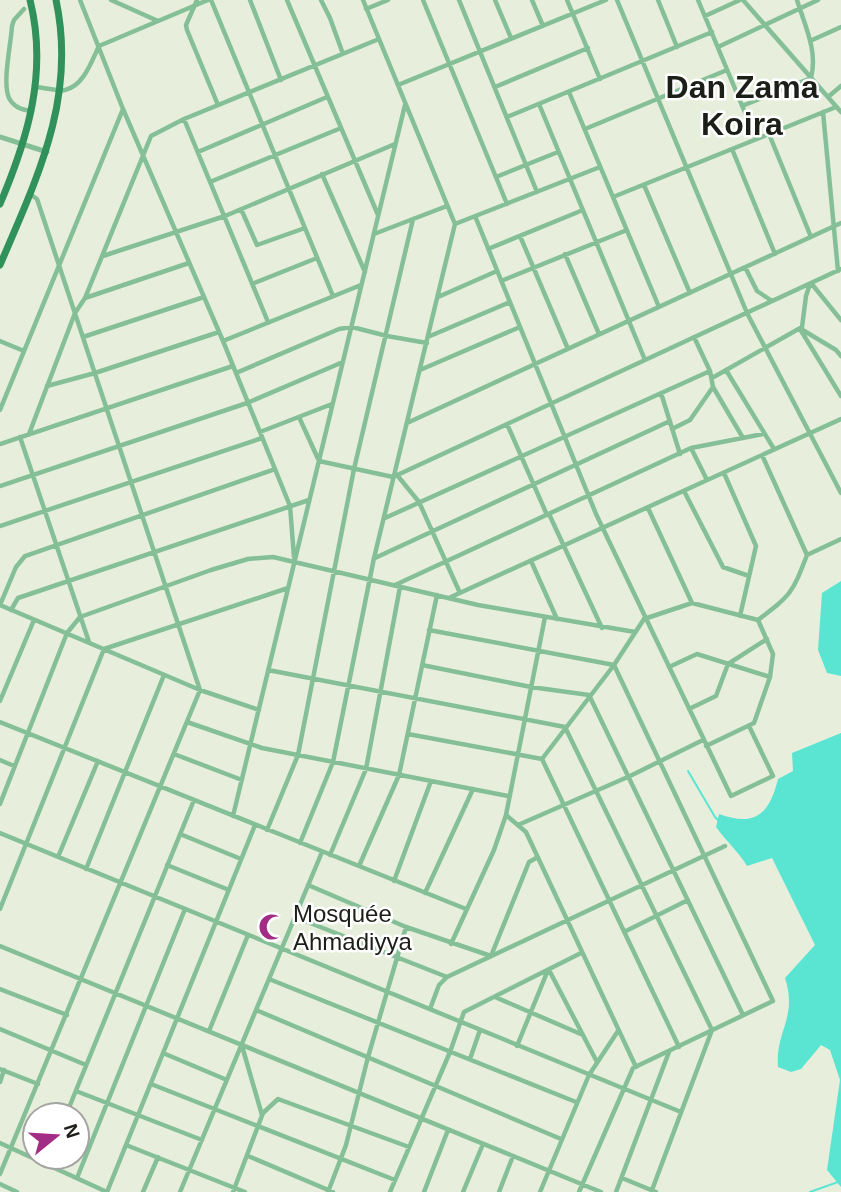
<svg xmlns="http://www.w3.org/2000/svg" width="841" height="1192" font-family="Arial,sans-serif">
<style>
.water{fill:#5ae5d3}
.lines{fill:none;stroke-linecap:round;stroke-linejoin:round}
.stream{stroke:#5ae5d3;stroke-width:2}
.minor{stroke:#85bf98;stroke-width:4.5}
.tertiary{stroke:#85bf98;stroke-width:5}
.primary{stroke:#30915a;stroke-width:7}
.labels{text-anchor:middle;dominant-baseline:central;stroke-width:5;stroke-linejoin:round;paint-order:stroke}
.poi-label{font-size:24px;fill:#1c1e18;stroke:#fff;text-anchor:start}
.district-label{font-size:32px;font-weight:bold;fill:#1c1e18;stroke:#fff}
</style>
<rect width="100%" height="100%" fill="#e7efdc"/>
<!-- water -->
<path class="water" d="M841,581v95l-14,-3 -9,-23 4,-57z
M841,733v454l-14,-17 13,-90 -10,-30 -9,-5 -20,24 -10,3 -13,-5c-3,-36 20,-49 7,-89l30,-33 -43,-87 -25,8c-9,-15 -21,-25 -31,-39l3,-13c36,13 50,1 59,-35l15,-8 -1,-18z"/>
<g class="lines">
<!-- stream -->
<path class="stream" d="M688,771l27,46 4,4
M810,1192l31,-11"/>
<!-- minor -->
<path class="minor" d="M80,0l43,109 100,232 67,165 4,51
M111,0l47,21
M197,0l-11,25 1,5 31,75
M211,0l122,296
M250,0l31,80
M287,0l91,215
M321,0l9,18 13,36
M423,0l84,204
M459,0l78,192
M495,0l16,38
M532,0l11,26
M567,0l33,79
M617,0l130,313 94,180
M658,0l19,47
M698,0l58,139
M743,0l98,112
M24,9l-10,11 -2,6c-1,18 -10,57 -3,72 5,10 14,12 23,13
M366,9l22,-9
M705,16l35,-16
M810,41l31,-14
M718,47l100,-47
M398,85l208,-85
M37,87c8,1 20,4 28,3 19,-4 27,-30 34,-44l109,-46
M495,87l93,-39
M569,92l90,215
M828,97l13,-11
M539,104l106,256
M742,106l69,-28c7,-27 -6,-52 -14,-78
M823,112l15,159
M507,117l205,-85
M184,119l84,203
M585,129l142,-59
M769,134l42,103
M732,149l43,105
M198,152l129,-55
M322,174l43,98
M496,177l62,-25
M210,182l131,-54
M644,185l46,108
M613,197l223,-90
M241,209l16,36 48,-17
M475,216l121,298 135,282 42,-20 -24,-50
M455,224l145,-57
M374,234l73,-28
M520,236l48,113
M488,249l95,-39
M565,254l34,80
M103,256l122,-40 170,-72
M745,267l12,24 15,10
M501,281l126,-51
M811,283l30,37
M252,284l65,-26
M438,297l59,-26
M85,298l104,-35
M800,329l41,67
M801,329l35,21 5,6
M430,336l80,-34
M83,337l121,-40
M694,337l16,34 3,16 30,51
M0,341l24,10
M223,341l138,-56
M420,370l100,-43
M726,370l48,79
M236,373l103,-44 13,-2 35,9 40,7
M712,378l90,-51 4,-31 4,-12
M47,386l48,-13 124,-41
M661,393l19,61
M0,410l123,-301
M299,417l20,44 74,16 448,-208
M407,423l434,-200
M507,424l40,91
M672,429l18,-9 23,-33
M260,432l72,-28
M29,434l46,-121 10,-15 66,-162 33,-17 195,-80
M20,437l69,205
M0,444l233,-78
M691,448l16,32
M762,455l45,100
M724,473l32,73 -16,70
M397,475l22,27 41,91
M0,486l247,-83 96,-41
M684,491l39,76 26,9
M648,508l44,95
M549,514l53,114
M385,518l325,-147
M0,526l262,-88
M375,558l295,-137
M531,561l26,58
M395,585l296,-137 72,-14
M451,597l390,-178
M11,610l7,-12 291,-98
M758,620c33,-25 34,-26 49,-65l34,-16
M758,620l15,34 -3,23
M429,630l185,35 159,336 -140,67 -54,124
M422,665l109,22 58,8 154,320
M669,667l28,-13 73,23 -16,46 -48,23
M268,670l297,57 147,303 -60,160
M0,701l34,-81
M689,709l27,-13 12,-32 39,-25
M259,710l-59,-20 -200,-85 16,-38 9,-11 250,-87
M0,722l466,187
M187,722l75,26 246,48
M408,734l134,25
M174,754l68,26
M542,759l137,288
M542,759l72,-94 30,-46 48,-16 66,17
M0,760l14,6
M0,804l67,-171 13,-16 131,-47 37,-11 25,-2 205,48 157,27
M506,815l20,17 110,235
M233,816l172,-711
M518,825l112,-49 73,-36
M267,830l31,-75 56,-286 59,-250
M0,833l681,279
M180,834l61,25
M300,843l33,-81 41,-204 81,-334 -92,-224
M330,855l36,-86 34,-182
M58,857l40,-96
M167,865l62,25
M359,866l40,-91 38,-180
M86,869l78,-194
M394,881l37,-100
M308,885l98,42 85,29 38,-94 9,-5
M425,893l48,-104
M0,909l104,-260 184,-61
M295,917l152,60 278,-131
M624,932l64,-32
M451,944l43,-94 12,-35 39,-198
M0,946l601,246
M549,970l48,92
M269,979l307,123
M0,989l67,26
M495,997l88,38
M430,1009l9,-24 8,-8
M256,1010l305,129
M0,1029l86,36
M209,1031l39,-96
M242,1046l20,69
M517,1046l31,-76
M163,1053l64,27
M470,1059l10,-29
M0,1069l38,15
M0,1082l4,-12
M151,1084l244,96
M76,1091l126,49
M66,1115l128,-315
M0,1143l107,49
M126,1145l119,47
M248,1156l85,36
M46,1164l3,-7
M0,1174l200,-484 -163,-491 -7,-5
M77,1178l108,-269
M622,1178l34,14
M0,1184l17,8
M107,1192l148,-367
M143,1192l15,-35
M180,1192l142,-340
M233,1192l30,-79 15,-14 131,48
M328,1192l18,-47 22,-88 38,-130
M390,1192l60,-140 14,-40 117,-59
M424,1192l24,-62
M463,1192l20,-48
M499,1192l14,-36
M540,1192l49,-117 29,-44
M616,1192l53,-140"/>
<!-- tertiary -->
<path class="tertiary" d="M0,137l47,15"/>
<!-- primary -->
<path class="primary" d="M0,204c28,-66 48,-132 30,-204
M0,265c37,-87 77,-167 56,-265"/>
</g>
<!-- icons -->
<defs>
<g id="mosque-bare" transform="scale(2.1)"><path d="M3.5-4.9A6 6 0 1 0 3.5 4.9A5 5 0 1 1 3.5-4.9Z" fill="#a32c84" stroke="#fff" stroke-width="2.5" paint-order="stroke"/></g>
</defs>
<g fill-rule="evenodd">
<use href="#mosque-bare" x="272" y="927"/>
</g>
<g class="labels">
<!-- poi labels -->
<g class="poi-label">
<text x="293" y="913">Mosquée<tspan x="293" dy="28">Ahmadiyya</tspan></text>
</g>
<!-- district labels -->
<g class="district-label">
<text x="742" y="87">Dan Zama<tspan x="742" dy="37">Koira</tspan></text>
</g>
</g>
<!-- north arrow -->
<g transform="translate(56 1136) rotate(72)"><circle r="33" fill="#ffffff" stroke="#a4a5a3" stroke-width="2"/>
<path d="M0-5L12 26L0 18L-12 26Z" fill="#a32c84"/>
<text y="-10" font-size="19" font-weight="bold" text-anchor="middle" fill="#1c1e18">N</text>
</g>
</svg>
